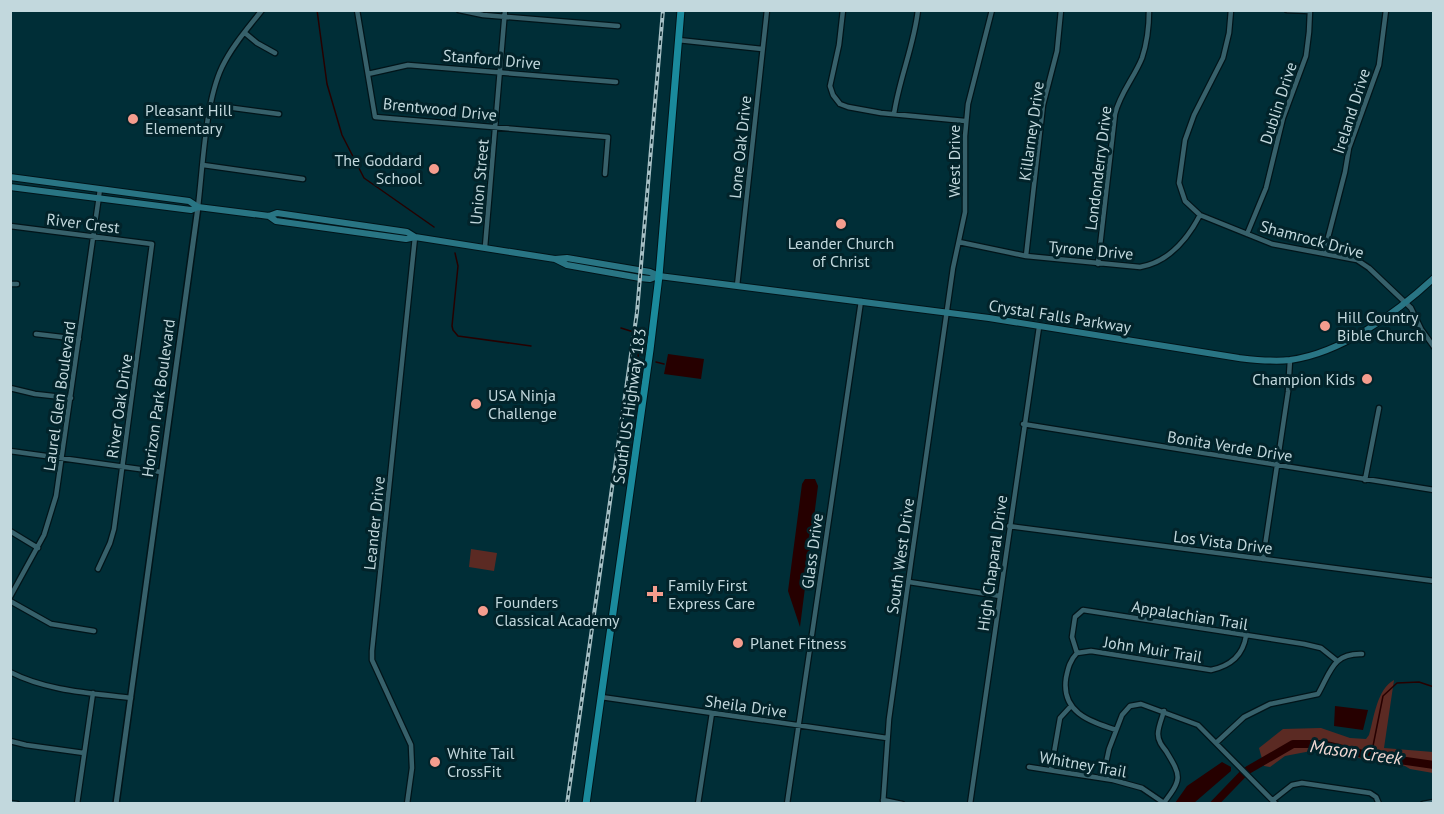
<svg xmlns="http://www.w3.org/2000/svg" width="1444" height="814" font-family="'PT Sans',sans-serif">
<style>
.green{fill:#5b2a23}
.water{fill:#260000}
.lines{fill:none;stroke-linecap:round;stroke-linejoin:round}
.stream{stroke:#260000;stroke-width:1.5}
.river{stroke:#260000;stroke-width:8}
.minor-casing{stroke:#011419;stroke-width:7}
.tertiary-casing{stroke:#011419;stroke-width:8}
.secondary-casing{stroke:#011419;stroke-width:8}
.primary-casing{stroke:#011419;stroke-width:9}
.minor{stroke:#37616b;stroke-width:4.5}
.tertiary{stroke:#37616b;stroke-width:5}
.secondary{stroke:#297584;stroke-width:6}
.primary{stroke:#1a8a9c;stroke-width:7}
.rail-casing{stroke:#a5bfc4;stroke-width:4}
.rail{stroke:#02232a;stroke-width:1.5;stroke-dasharray:4.5;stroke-linecap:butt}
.poi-dot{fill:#f59d8e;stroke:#02232a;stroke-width:2}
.labels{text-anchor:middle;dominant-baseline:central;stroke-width:6;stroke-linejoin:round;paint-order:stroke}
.street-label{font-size:16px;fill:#c2d8dd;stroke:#02232a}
.poi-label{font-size:16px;fill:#c2d8dd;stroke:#02232a;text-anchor:start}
.water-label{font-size:18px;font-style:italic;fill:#f4dad5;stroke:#02232a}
</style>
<rect width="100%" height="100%" fill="#002e37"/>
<!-- green -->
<path class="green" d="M471,549l26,4 -3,18 -25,-4z
M1394,680l-10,68 49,4v21l-23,-4 -5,-3 -25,-4h-9l-15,-5 -45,-6 -26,5 -15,11 -6,-1 -5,-18 24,-19 38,-1 29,10 16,1 3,-4c5,-17 8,-46 25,-55z"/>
<!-- water -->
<path class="water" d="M668,354l36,5 -3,20 -37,-5z
M805,479h10l3,7 -18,141 -12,-36 14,-107z
M1335,706l33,4 -5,20 -29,-4z
M1222,762l9,5v4l-37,32h-19l12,-17z"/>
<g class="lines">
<!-- stream -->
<path class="stream" d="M317,10l10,74 15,51 22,43 70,49
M455,253l3,13 -6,60 1,4 5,6 73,10
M621,328l19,6 -2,23 3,3
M656,362l8,2
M1371,756l12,-60 14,-13 22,-1 15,5"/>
<!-- river -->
<path class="river" d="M1248,770l45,-26h29l49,12 63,9
M1214,804l28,-29"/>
<!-- minor casing -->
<g class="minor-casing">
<path id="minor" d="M357,10l18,107 233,20 -3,37
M459,10l24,5 135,11
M843,10l-4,35 -9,41 3,9 7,9 8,3 33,6 84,8
M1231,10l-2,23 -6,25 -29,57 -9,25 -6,43 6,18 15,14 72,29 85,16 12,8 42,40 10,21 13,18
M1287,10l23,1
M245,33l12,10 18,10
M678,40l84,9
M368,74l40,-9 208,17
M211,105l68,9
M894,114c5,-35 20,-68 24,-104
M203,165l100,14
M198,207c5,-41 7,-104 24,-140 10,-21 26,-39 40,-57
M10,226l142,18 -38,285 -4,14 -12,26
M1247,234l19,-46 17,-70 23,-62 3,-24 1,-22
M959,242l67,14 114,11c29,-5 47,-27 60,-52
M485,247l20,-237
M1324,253l21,-81 4,-24 30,-83 7,-55
M1026,256l17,-151 14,-54 4,-41
M1098,264l17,-150c5,-21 19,-36 27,-56 5,-15 7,-32 7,-48
M10,284h7
M737,286l30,-276
M36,334l43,5
M10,388l25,6 36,4
M1023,424l411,66
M10,451l151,21
M1365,480l14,-72
M1009,526l425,55
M10,531l28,17
M1263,559l25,-167 2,-32
M909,582l91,14
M10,597l34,-62 12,-39 44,-307
M10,601l41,23 43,7
M1077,653l-5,-16 3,-20 8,-7 221,34 17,4 15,12
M10,672c37,19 80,21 121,26
M601,697l286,41
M1116,730c-27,-9 -55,-18 -50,-52 2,-10 4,-18 11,-25l14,-2 120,19c19,-4 32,-15 35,-34
M10,741l16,4 58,8
M1216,743l28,-26 26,-13 48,-10c13,-23 15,-41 44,-40
M1029,767l84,13 29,8 22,15
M1051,770l9,-52 11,-12
M1103,777l6,-28 13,-34 8,-9 11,-2 57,21 78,79
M883,800l19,4
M1273,800l19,-15 10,-2 68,10 6,4 3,7
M10,803l7,1
M77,804l16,-111
M407,804l5,-36 -1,-23 -39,-85v-9l43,-414
M698,804l14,-91
M787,804l74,-503
M883,804l6,-85 22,-157 42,-294 12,-56v-76l3,-32 24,-94
M970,804l69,-477
M1163,804c19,-25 19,-27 3,-53 -4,-5 -8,-10 -8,-17 0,-7 4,-16 6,-23
M1423,804l11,-2"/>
</g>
<!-- tertiary casing -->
<g class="tertiary-casing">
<path id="tertiary" d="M116,804l82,-597"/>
</g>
<!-- secondary casing -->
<g class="secondary-casing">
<path id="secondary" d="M10,177l179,24 9,6
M10,187l181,23 7,-3 71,9 8,-3 130,19 8,5 140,22 12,6 73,13 10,1 8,-3
M269,216l7,5 130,18 9,-2
M555,259l12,-1 83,14 9,4 330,42 250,40c17,2 33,4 51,2 52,-7 106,-47 144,-82"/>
</g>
<!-- primary casing -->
<g class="primary-casing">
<path id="primary" d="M586,804l64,-454 9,-74 22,-266"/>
</g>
<!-- minor -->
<use href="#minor" class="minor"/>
<!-- tertiary -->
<use href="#tertiary" class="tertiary"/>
<!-- secondary -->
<use href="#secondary" class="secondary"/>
<!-- primary -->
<use href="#primary" class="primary"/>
<!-- rail casing -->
<g class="rail-casing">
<path id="rail" d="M567,804l70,-492 26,-302"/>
</g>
<!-- rail -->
<use href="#rail" class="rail"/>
</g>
<!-- markers -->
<g class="poi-dot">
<circle cx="133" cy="119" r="6"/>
<circle cx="434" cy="169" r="6"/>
<circle cx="841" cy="224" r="6"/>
<circle cx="1325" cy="326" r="6"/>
<circle cx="1367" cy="379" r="6"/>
<circle cx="476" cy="404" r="6"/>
<path d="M652 585h6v6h6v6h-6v6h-6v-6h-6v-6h6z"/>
<circle cx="483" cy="611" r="6"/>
<circle cx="738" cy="643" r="6"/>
<circle cx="435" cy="762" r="6"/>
</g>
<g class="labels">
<!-- street labels -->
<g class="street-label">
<text transform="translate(492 59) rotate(5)">Stanford Drive</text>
<text transform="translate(1278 103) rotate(-72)">Dublin Drive</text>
<text transform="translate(440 109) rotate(6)">Brentwood Drive</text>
<text transform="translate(1351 111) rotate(-72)">Ireland Drive</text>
<text transform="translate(1031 131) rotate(-82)">Killarney Drive</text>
<text transform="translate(740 147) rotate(-84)">Lone Oak Drive</text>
<text transform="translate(954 161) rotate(-90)">West Drive</text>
<text transform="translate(1098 168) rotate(-83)">Londonderry Drive</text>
<text transform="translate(479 182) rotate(-85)">Union Street</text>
<text transform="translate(83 223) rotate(7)">River Crest</text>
<text transform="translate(1312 239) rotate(15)">Shamrock Drive</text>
<text transform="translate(1091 250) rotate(5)">Tyrone Drive</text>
<text transform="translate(1060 316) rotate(9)">Crystal Falls Parkway</text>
<text transform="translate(59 396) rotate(-82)">Laurel Glen Boulevard</text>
<text transform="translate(158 398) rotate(-82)">Horizon Park Boulevard</text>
<text transform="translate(119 406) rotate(-82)">River Oak Drive</text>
<text transform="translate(629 406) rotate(-82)">South US Highway 183</text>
<text transform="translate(1230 446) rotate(9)">Bonita Verde Drive</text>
<text transform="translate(374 523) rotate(-84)">Leander Drive</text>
<text transform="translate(1223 542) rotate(7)">Los Vista Drive</text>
<text transform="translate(812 551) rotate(-82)">Glass Drive</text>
<text transform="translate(900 556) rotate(-82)">South West Drive</text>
<text transform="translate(992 563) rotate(-82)">High Chaparal Drive</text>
<text transform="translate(1190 615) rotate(9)">Appalachian Trail</text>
<text transform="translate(1153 649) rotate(9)">John Muir Trail</text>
<text transform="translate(746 706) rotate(8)">Sheila Drive</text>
<text transform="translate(1083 764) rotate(10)">Whitney Trail</text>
</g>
<!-- poi labels -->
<g class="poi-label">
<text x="145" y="110">Pleasant Hill<tspan x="145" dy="18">Elementary</tspan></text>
<text x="422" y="160" text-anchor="end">The Goddard<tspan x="422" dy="18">School</tspan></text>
<text x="841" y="243" text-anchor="middle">Leander Church<tspan x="841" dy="18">of Christ</tspan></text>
<text x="1337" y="317">Hill Country<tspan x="1337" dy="18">Bible Church</tspan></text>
<text x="1355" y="379" text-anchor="end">Champion Kids</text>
<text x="488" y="395">USA Ninja<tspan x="488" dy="18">Challenge</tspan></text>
<text x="668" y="585">Family First<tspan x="668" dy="18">Express Care</tspan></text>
<text x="495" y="602">Founders<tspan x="495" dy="18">Classical Academy</tspan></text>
<text x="750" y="643">Planet Fitness</text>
<text x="447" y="753">White Tail<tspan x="447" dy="18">CrossFit</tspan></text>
</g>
<!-- water labels -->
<g class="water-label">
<text transform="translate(1356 752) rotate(8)">Mason Creek</text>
</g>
</g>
<!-- border -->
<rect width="1444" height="814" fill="none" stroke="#c2d8dd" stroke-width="24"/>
</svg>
